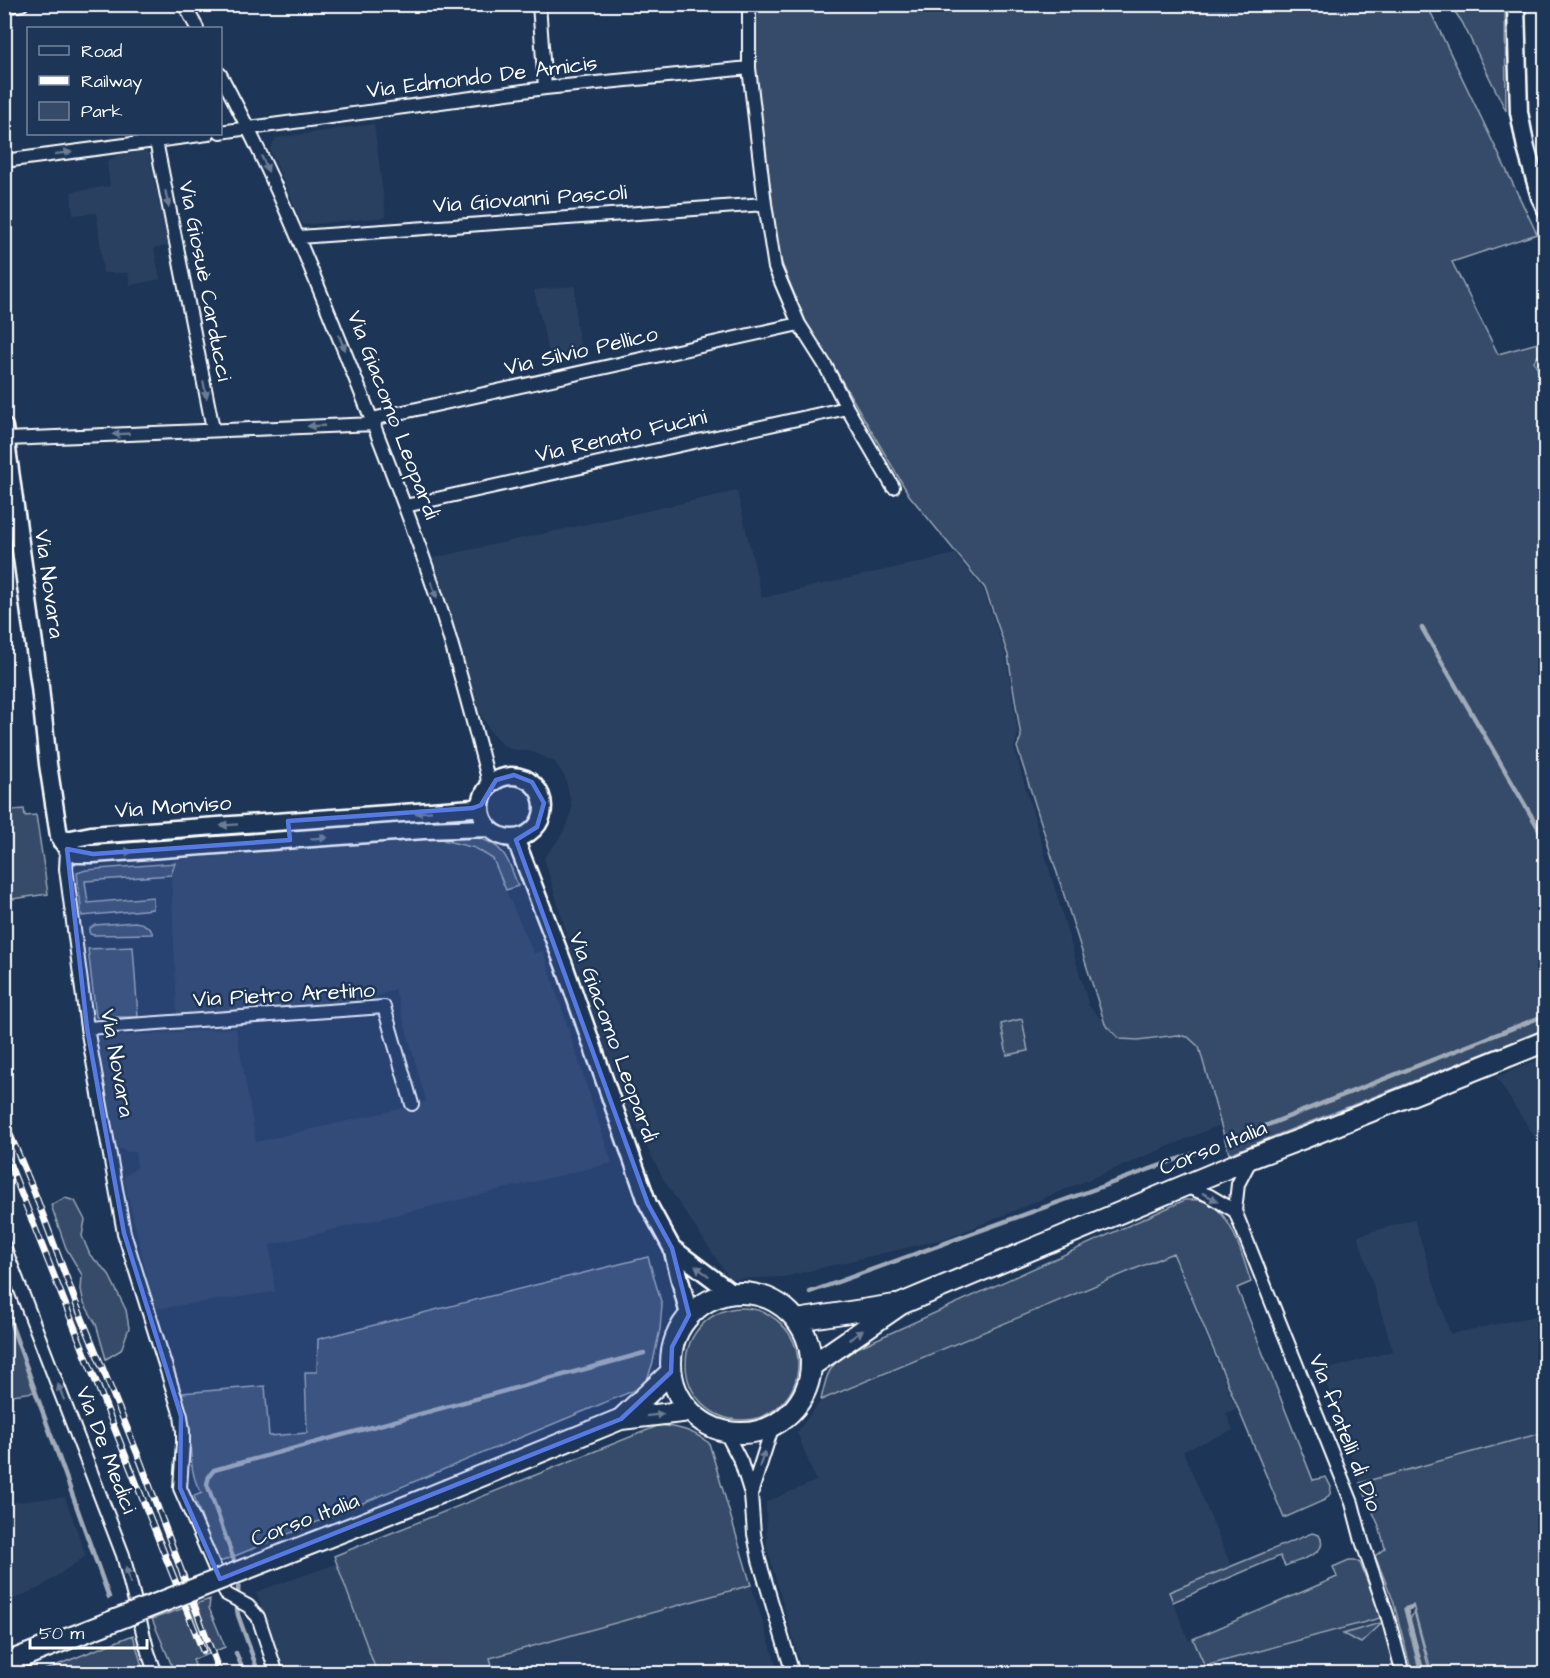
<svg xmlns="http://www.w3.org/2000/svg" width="1550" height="1678" font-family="'Architects Daughter',sans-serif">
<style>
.built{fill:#2a4161}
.green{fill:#364b69;stroke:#9aa5b4;stroke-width:1.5}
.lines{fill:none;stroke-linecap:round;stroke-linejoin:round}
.stream{stroke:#a0aab8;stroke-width:4.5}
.street-casing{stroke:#fff;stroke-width:16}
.secondary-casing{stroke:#fff;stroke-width:21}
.primary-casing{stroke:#fff;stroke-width:24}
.street{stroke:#1d3557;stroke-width:12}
.secondary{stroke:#1d3557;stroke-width:16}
.primary{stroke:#1d3557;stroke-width:20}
.rail-casing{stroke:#fff;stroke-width:7}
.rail{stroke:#1d3557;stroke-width:4.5;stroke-dasharray:14;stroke-linecap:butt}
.primary-bridge-casing{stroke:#fff;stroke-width:24;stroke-linecap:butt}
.primary-bridge{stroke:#1d3557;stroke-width:20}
.oneway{fill:#6c7c92}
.marked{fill:#567ae2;fill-opacity:0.2;stroke:#567ae2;stroke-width:4.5;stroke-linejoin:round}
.labels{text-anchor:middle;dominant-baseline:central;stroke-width:5;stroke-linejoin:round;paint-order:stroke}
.street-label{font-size:22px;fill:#fff;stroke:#1d3557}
</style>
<rect width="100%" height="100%" fill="#1d3557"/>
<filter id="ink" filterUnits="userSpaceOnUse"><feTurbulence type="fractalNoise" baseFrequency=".0167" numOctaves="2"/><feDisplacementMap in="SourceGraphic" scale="12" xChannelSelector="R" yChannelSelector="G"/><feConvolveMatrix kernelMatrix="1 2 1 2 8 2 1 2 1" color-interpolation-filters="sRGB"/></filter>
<g filter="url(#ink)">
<!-- built -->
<path class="built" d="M374,124l12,93 -83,8 -33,-76 6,-11z
M145,151l4,3 19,91 -14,3 6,31 -30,6 -2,-12h-25l-6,-60 -24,2 -2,-23 39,-6 -3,-24 12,-7z
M575,286l1,36 7,38 -31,7 -18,-77z
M1545,348v40l-11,-27z
M737,491l25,107 193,-44 28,35 23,67 12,78 -4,14 75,258 31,34 18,1 39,-5 11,1 10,11 22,77 -269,112 -168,40 -53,2 -65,-97 -37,-71 -53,-150 -31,-103 13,-16 11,-19 4,-16 -7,-30 -10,-15 -22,-10 -22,-3 -8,-4 -13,-14 -13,-24 -44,-149z
M433,838l42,11 17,11 42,93 9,-2 69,212 -342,82 5,47 -120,17 -31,-129 1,-4 12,-8 -2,-16h-8l-10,-4 -19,-111 138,-9 20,114 143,-33 27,-8 -31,-112 -26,11 -192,15 -6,-140 3,-15z
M1545,1057v96l-49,-76z
M1414,1219l36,115 95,-20v118l-185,51 -38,-112 71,-20 -35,-115z
M1172,1254l64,155 -10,4 7,17 -50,21 48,115 -62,26 20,49 4,-2 12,28 176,-49 11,30 7,25h-596l-36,-125 -1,-46 50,-21 -19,-49 23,-30z
M65,1497l21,59 -45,31 -36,16v-100z
M336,1564l40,109h-91l-29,-81z
M751,1585l28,88h-285l-4,-14z"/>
<!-- green -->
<path class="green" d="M755,5h670l7,10 105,219 -85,28 46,92 47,-13v7l-11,13 12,27 -1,641 -316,125 -30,-107 -11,-10 -11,-2 -39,5 -18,-1 -15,-15 -88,-277 4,-10 -13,-82 -23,-67 -76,-93 -80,-136 -20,-28 -30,-75 -23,-181z
M1450,5h55l1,106 -44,-89z
M24,809l1,7 11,-1 12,79 -43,6v-89z
M450,817l5,1v2l-156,13 -2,-2 2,-3z
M279,830l2,2 -186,14 4,-2z
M477,838c28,6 32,24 41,48l-12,4 -13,-31 -18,-11 -32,-8z
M175,863l-4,12 -86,6 3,22 65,-6v12l-71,7 -5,-43 9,-3z
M135,922c8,1 15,4 18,12l-60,1 -3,-1 -1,-3 1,-3 5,-3z
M133,947l5,70h-42l-8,-68z
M1022,1019l6,32 -21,4 -6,-31z
M65,1198l10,3 10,19 -3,16 8,19 18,18 18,37 3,18 -8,22 -15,9 -10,-35 -12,-21 -3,-13 1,-15 -16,-27 -15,-43z
M1185,1200c6,0 13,-1 19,1 28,10 38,55 47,81l-14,6 76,192 13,-3 5,10 -1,7 -5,6 -41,18 -111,-265 -352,147c5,-23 6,-30 23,-46z
M648,1257l14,48 -2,24 -7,33 -5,15 -8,11 -422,175 -24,-67 8,-3c-14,-16 -10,-50 -14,-71 -2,-10 -4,-19 -6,-29l83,-7 4,50 38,-3 -2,-61h12l1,-33z
M686 1364a56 56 0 1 1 112 0a56 56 0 1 1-112 0Z
M5,1310l30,82 -30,4z
M660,1425c23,4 30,4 49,18l42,142 -261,73 4,15h-117l-43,-117z
M1545,1432v241h-113l-19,-68 -9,4 16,64h-8l-19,-73 -18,-44 10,-8 -6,-22 -19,-43z
M1312,1533l7,2c12,19 -20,25 -34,31l-5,-10 -107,46 -4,-10z
M1349,1560h6l5,3 17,43 3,12 -175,48 -12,-27 144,-62 -4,-10z
M210,1599l-1,9 16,39 -32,13 4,12 -4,1h-18l-23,-54z
M1414,1611l16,62h-6l-14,-53z
M1380,1623l1,1 -20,19 -18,-9z
M133,1635l11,38h-107z"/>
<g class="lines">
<!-- stream -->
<path class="stream" d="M1422,628l124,213
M1232,1139l314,-124
M810,1292l401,-145
M4,1304l105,293
M236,1566l-29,-82 2,-8 5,-6 430,-117
M239,1577l-2,32 1,6 21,59
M1412,1607l-6,2 17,65
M236,1653l9,21"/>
<!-- street casing -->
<g class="street-casing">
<path id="street" d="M184,4l13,24
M539,4l6,84
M749,4v64l16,136 10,64 24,56 26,41 22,43 46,79
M4,7l18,-3
M220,74c46,85 83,174 119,264 37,91 73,182 103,275 17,54 31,108 45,162l1,11
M220,132l325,-44 204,-20
M156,141l57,288
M4,161l204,-27
M299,237l466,-33
M372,419l427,-95
M7,439l368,-15
M405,506l442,-98
M67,849l-1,20 21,159 37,205 57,183 2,15v12l-3,45 46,106 22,12 10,11 19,57
M87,1028l297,-21 28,97
M1251,1159l-13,25 -3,27 117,292 10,38 26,77 15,56
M1184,1186l24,9 27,16
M4,1246l119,309 25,97 8,22
M725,1431l16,31 10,32 3,40 5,26 34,114
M751,1494l22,-69"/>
</g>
<!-- secondary casing -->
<g class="secondary-casing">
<path id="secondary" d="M1516,4l3,108 7,36 14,49 6,12
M4,427l36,260 8,77 11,72 8,13 10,5h16l331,-24 65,-2
M481 807a31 31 0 1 1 62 0a31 31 0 1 1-62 0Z
M515,838l49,127 84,239 24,44 17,67
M61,841l30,-6 382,-27 8,-3
M672,1248l60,45"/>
</g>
<!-- primary casing -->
<g class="primary-casing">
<path id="primary" d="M671 1363a70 70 0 1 1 140 0a70 70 0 1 1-140 0Z
M797,1320l98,-15
M811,1366l90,-62 350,-146 53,-20 242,-97
M621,1419l50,-47
M246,1569l169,-66 206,-84 69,-8
M4,1664l63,-25"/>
</g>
<!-- street -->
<use href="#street" class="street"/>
<!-- secondary -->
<use href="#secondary" class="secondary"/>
<!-- primary -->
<use href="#primary" class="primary"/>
<!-- rail casing -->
<g class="rail-casing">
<path id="rail" d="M4,1120l31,74 42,112 61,149 82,219
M4,1150l199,501"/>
</g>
<!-- rail -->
<use href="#rail" class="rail"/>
<!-- primary-bridge casing -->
<g class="primary-bridge-casing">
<path id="primary-bridge" d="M67,1639l179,-70"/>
</g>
<!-- primary-bridge -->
<use href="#primary-bridge" class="primary-bridge"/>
</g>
<!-- one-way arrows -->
<defs><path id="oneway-solid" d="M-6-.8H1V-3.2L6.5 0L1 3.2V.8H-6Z" transform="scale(1.5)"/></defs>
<g class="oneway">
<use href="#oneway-solid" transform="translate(63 153) rotate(-7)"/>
<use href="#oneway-solid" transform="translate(265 164) rotate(66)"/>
<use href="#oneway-solid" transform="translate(167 199) rotate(79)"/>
<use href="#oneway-solid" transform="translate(342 343) rotate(68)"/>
<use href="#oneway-solid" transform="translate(205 390) rotate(79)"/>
<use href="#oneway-solid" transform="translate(316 426) rotate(178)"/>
<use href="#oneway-solid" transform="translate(121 434) rotate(177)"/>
<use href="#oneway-solid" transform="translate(434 590) rotate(71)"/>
<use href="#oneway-solid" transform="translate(423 812) rotate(176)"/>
<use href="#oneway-solid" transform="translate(229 825) rotate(176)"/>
<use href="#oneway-solid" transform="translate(319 838) rotate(-4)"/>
<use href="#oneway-solid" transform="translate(124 852) rotate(-4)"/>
<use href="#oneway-solid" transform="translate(1210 1197) rotate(27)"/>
<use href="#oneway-solid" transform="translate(702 1271) rotate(-143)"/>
<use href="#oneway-solid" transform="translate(856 1335) rotate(-35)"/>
<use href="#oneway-solid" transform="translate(61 1392) rotate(-111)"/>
<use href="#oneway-solid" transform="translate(655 1415) rotate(-7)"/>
<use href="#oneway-solid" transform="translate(762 1459) rotate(-72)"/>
<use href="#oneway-solid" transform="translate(128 1575) rotate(-105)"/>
</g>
</g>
<!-- marked area -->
<path class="marked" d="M514,775l18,7 12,21 -7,24 -21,13 132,364 24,44 17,67 -17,32 -1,25 -50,47 -401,160 -40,-91 1,-72 -57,-183 -37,-205 -20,-179 26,5 197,-14 -2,-19 185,-13 8,-3 15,-25z"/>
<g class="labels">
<!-- street labels -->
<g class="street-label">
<text transform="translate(482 77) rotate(-7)">Via Edmondo De Amicis</text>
<text transform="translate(530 199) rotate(-4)">Via Giovanni Pascoli</text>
<text transform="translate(205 281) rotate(79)">Via Giosuè Carducci</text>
<text transform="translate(581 351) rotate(-13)">Via Silvio Pellico</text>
<text transform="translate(393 415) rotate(69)">Via Giacomo Leopardi</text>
<text transform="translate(621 436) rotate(-13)">Via Renato Fucini</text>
<text transform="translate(49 584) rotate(82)">Via Novara</text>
<text transform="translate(173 807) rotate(-4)">Via Monviso</text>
<text transform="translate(284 995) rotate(-3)">Via Pietro Aretino</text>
<text transform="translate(613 1037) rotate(70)">Via Giacomo Leopardi</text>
<text transform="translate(117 1063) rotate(80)">Via Novara</text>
<text transform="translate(1213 1148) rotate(-22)">Corso Italia</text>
<text transform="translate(1345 1433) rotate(69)">Via fratelli di Dio</text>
<text transform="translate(106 1450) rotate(69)">Via De Medici</text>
<text transform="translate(305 1520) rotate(-21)">Corso Italia</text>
</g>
</g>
<!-- margin -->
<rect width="1550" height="1678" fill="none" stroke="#1d3557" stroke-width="24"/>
<rect x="12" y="12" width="1526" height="1654" fill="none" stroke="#fff" stroke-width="2" filter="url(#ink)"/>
<!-- legend -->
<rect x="27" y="27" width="195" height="108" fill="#1d3557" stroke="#77869a" stroke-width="1.5"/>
<rect x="39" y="46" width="30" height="9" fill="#1d3557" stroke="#77869a" stroke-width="1.5"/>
<text x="81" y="57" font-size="18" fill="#ffffff">Road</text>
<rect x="39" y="76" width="30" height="9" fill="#ffffff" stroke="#77869a" stroke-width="1.5"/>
<text x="81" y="87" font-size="18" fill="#ffffff">Railway</text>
<rect x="39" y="102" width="30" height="18" fill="#364b69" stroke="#77869a" stroke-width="1.5"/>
<text x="81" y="117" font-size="18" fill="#ffffff">Park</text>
<!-- scale -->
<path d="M30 1639v9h117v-9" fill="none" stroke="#ffffff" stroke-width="3"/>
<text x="39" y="1639" font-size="18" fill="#ffffff" stroke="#1d3557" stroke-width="4.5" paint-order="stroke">50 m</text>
</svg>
